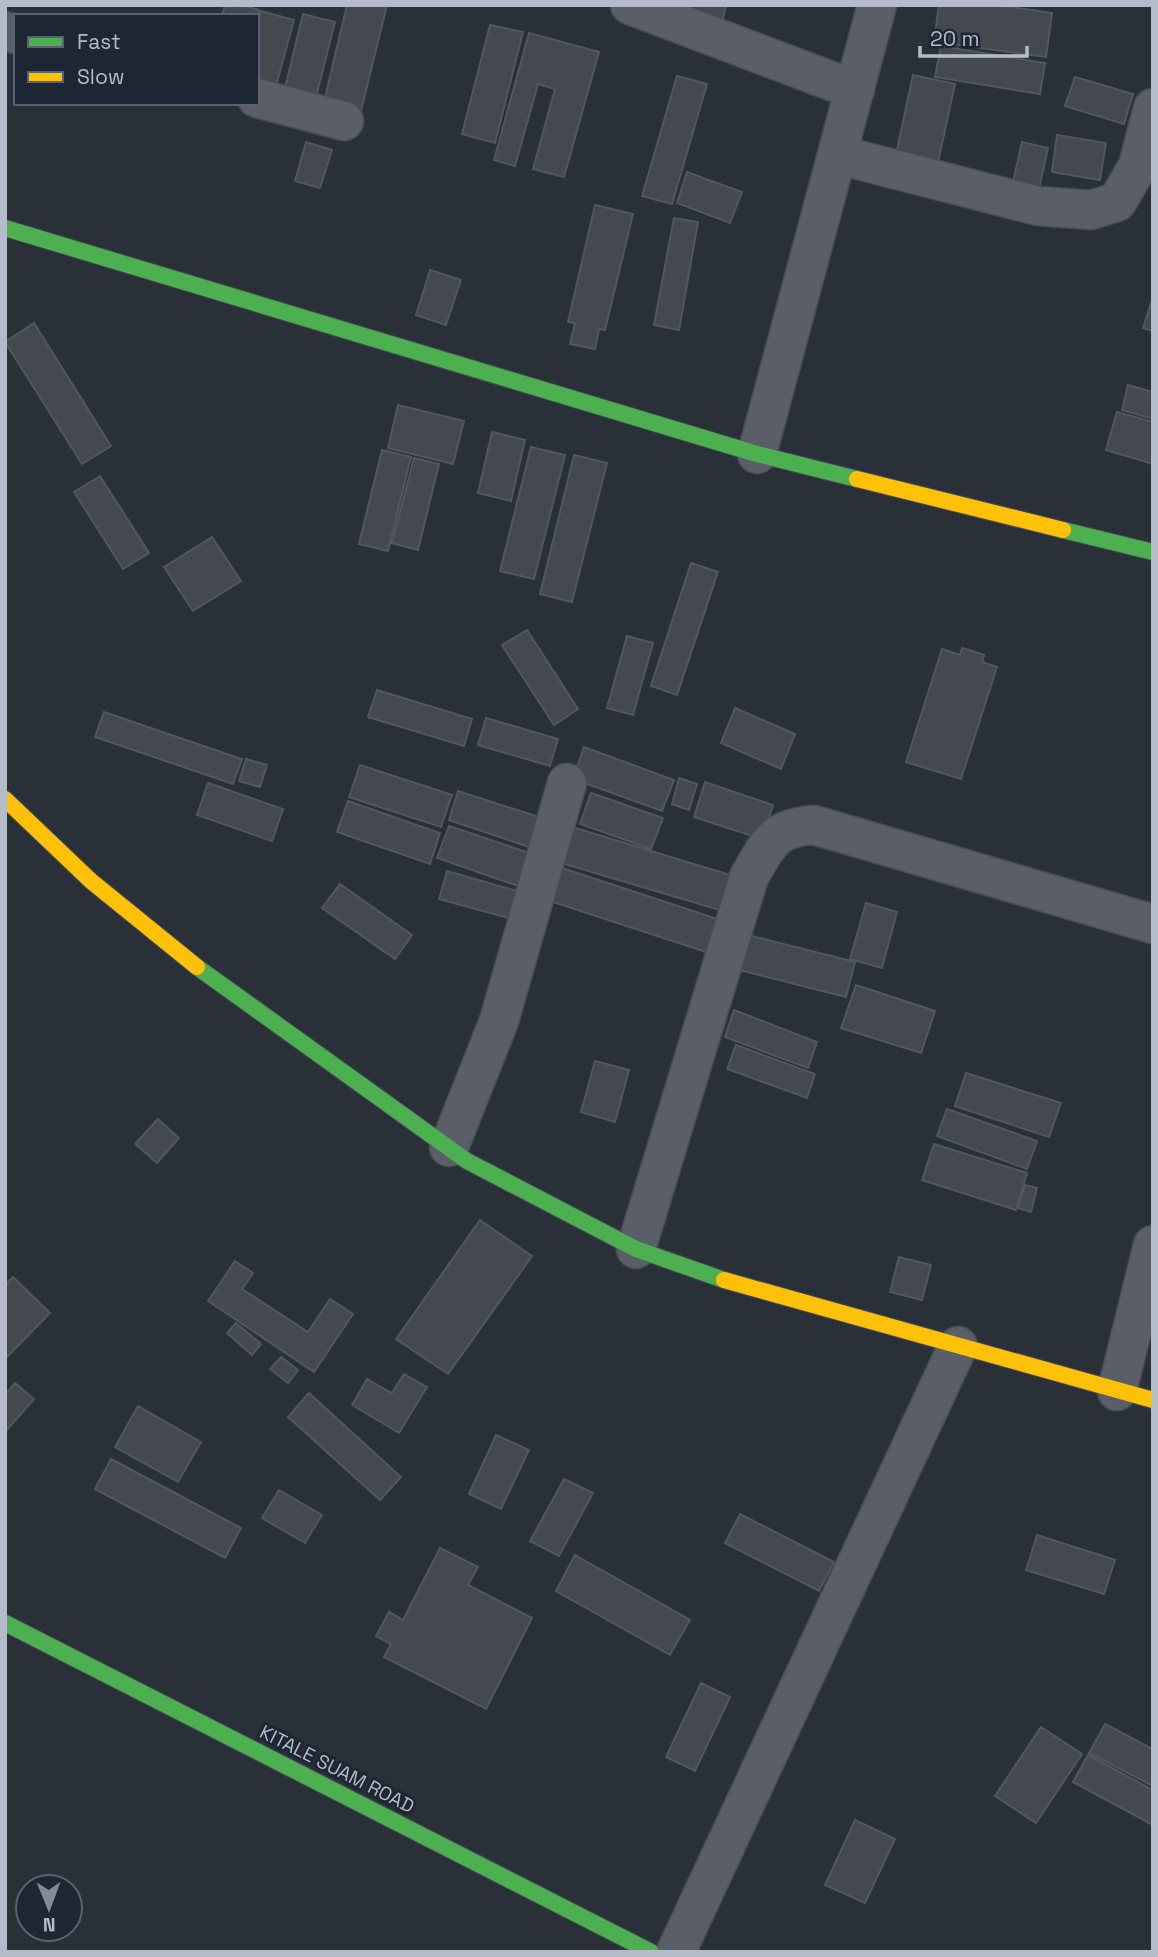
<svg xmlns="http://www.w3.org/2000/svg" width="1158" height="1957" font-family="'Space Grotesk',sans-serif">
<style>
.building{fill:#444950;stroke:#52575f;stroke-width:2}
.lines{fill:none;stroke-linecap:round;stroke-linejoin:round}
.street-casing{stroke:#484c53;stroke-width:41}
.fast-casing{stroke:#484c53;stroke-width:18}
.slow-casing{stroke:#484c53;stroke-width:18}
.street{stroke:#5a5e66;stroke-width:38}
.fast{stroke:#4caf50;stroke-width:16}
.slow{stroke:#ffc107;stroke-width:16}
.labels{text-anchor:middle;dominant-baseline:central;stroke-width:6;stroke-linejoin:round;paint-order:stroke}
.street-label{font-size:19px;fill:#b4bcc9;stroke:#1d2633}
</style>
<rect width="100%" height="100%" fill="#2a3038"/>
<!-- building -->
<path class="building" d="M225,5h17l17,5 -2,7 -35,-1z
M347,5h40l-27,110 -37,-9z
M668,5h58l-3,14z
M939,5h59l54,8 -6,44 -112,-15z
M261,11l33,9 -21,77 -16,-5v-69z
M303,14l32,8 -20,79 -31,-9z
M490,25l33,7 -28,111 -33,-9z
M529,33l70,19 -35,125 -31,-8 22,-80 -17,-5 -23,82 -21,-6z
M941,46l104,17 -5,31 -105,-17z
M913,75l42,9 -18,83 -42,-8z
M677,76l30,8 -35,120 -30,-8z
M1075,77l58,17 -9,30 -59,-18z
M1057,135l49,8 -6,37 -48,-8z
M306,142l26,8 -12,38 -25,-7z
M1022,142l26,6 -10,45 -26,-6z
M687,172l55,20 -12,31 -53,-20z
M595,205l38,9 -28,116 -6,-1 -4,20 -25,-5 5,-21 -7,-1z
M674,218l24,4 -19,108 -25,-5z
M430,270l31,10 -15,45 -30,-10z
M1153,297v34l-10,-3z
M34,323l77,123 -29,18 -77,-122z
M1128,385l25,7v27l-31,-9z
M398,405l66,16 -11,43 -65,-16z
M1117,412l36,10v42l-47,-14z
M492,432l33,8 -14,61 -33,-8z
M531,447l34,8 -31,124 -34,-8z
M382,450l29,7 -23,94 -29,-7z
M574,455l33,8 -35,139 -32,-8z
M414,458l25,6 -21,86 -26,-7z
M100,476l49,77 -26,16 -49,-77z
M212,537l29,44 -48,30 -29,-44z
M691,563l27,9 -41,123 -26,-9z
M527,630l51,79 -24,16 -52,-80z
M627,636l26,7 -20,72 -26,-7z
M962,648l22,7 -2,7 15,5 -36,112 -55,-17 36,-113 18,6z
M377,690l95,29 -8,27 -96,-29z
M735,708l60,26 -14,35 -60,-26z
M104,712l138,47 -9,25 -138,-47z
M486,718l72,21 -8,27 -72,-21z
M584,747l90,33 -12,31 -89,-32z
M246,759l21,6 -7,22 -21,-6z
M360,765l92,30 -11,32 -92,-30z
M679,778l18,6 -8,26 -17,-6z
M705,782l68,23 -11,34 -68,-22z
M208,783l75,26 -11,32 -75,-26z
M458,791l90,29 -10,30 -89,-30z
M591,793l72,25 -12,31 -71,-25z
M348,801l92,32 -10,31 -93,-32z
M559,823l184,56 -10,35 -185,-55z
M449,826l89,30 -11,33 -90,-31z
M553,865l164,54 -11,33 -165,-54z
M447,871l77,22 -8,27 -77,-21z
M340,884l72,51 -17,24 -73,-51z
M866,903l31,9 -15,56 -32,-9z
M740,933l115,29 -9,35 -115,-29z
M856,985l79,26 -14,42 -80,-25z
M734,1010l83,32 -9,26 -83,-31z
M736,1045l79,29 -8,24 -80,-29z
M595,1061l34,9 -14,52 -34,-10z
M966,1073l95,30 -12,34 -94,-31z
M947,1109l90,32 -10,28 -90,-33z
M158,1119l21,19 -22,25 -22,-19z
M934,1144l93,29 -11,37 -94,-30z
M1025,1185l12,3 -6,24 -13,-4z
M480,1220l52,36 -84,118 -52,-35z
M899,1257l32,8 -9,35 -32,-8z
M235,1261l18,12 -11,16 66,43 22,-33 23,15 -39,58 -106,-71z
M13,1277l37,36 -45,46v-74z
M236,1323l25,21 -9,11 -25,-22z
M281,1357l17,13 -10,13 -18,-14z
M404,1374l23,13 -28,46 -47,-28 15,-26 25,14z
M15,1383l19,16 -29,33v-37z
M309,1393l92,84 -21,23 -92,-83z
M138,1406l63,36 -23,40 -63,-35z
M496,1435l33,15 -28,59 -32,-15z
M111,1459l130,69 -16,30 -130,-69z
M564,1479l29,14 -34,63 -29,-15z
M279,1490l43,25 -17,28 -43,-25z
M740,1514l94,48 -15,29 -94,-48z
M1037,1535l78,25 -11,34 -78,-24z
M440,1548l38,19 -10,18 64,33 -46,91 -102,-52 7,-13 -15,-8 13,-24 14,8z
M575,1555l115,65 -20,35 -114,-64z
M701,1683l29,14 -35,74 -29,-14z
M1105,1724l48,25v37l-64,-33z
M1041,1727l41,27 -46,69 -41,-27z
M1088,1755l65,35v35l-80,-43z
M855,1820l40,19 -30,64 -40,-18z"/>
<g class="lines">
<!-- street casing -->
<g class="street-casing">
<path id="street" d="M630,5l225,85
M5,31l11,3
M257,98l87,23
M839,155l199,51 53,4 26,-8 21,-36 15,-58
M757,454l120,-449
M449,1147l50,-126 68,-238
M636,1249l113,-372c19,-33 25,-50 65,-52l339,99
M1117,1391l36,-146
M676,1952l282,-606"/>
</g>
<!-- fast casing -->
<g class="fast-casing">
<path id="fast" d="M5,228l752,226 100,25
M1063,530l90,22
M197,967l270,194 169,88 88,31
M5,1623l646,329"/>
</g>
<!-- slow casing -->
<g class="slow-casing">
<path id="slow" d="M857,479l206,51
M5,799l86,82 106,86
M724,1280l429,120"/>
</g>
<!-- street -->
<use href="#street" class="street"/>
<!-- fast -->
<use href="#fast" class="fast"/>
<!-- slow -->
<use href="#slow" class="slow"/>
</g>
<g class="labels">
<!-- street labels -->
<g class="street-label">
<text transform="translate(337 1769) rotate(27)">KITALE SUAM ROAD</text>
</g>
</g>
<!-- border -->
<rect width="1158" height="1957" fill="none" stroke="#b4bcc9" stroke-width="14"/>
<!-- legend -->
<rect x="14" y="14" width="245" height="91" fill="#1d2633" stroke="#59626f" stroke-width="2"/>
<rect x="28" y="37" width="35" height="10" fill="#4caf50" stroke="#59626f" stroke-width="2"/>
<text x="77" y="49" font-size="21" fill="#b4bcc9">Fast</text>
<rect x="28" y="72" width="35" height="10" fill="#ffc107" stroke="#59626f" stroke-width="2"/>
<text x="77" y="84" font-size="21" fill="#b4bcc9">Slow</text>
<!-- north arrow -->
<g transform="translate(49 1908) rotate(179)"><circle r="33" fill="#1d2633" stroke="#59626f" stroke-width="2"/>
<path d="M0-5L12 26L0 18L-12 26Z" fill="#848b96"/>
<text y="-10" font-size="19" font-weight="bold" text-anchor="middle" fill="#b4bcc9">N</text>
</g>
<!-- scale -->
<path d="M920 46v10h107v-10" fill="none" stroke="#b4bcc9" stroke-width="3.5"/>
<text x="930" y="46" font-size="21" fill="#b4bcc9" stroke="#1d2633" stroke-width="5" paint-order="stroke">20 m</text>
</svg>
